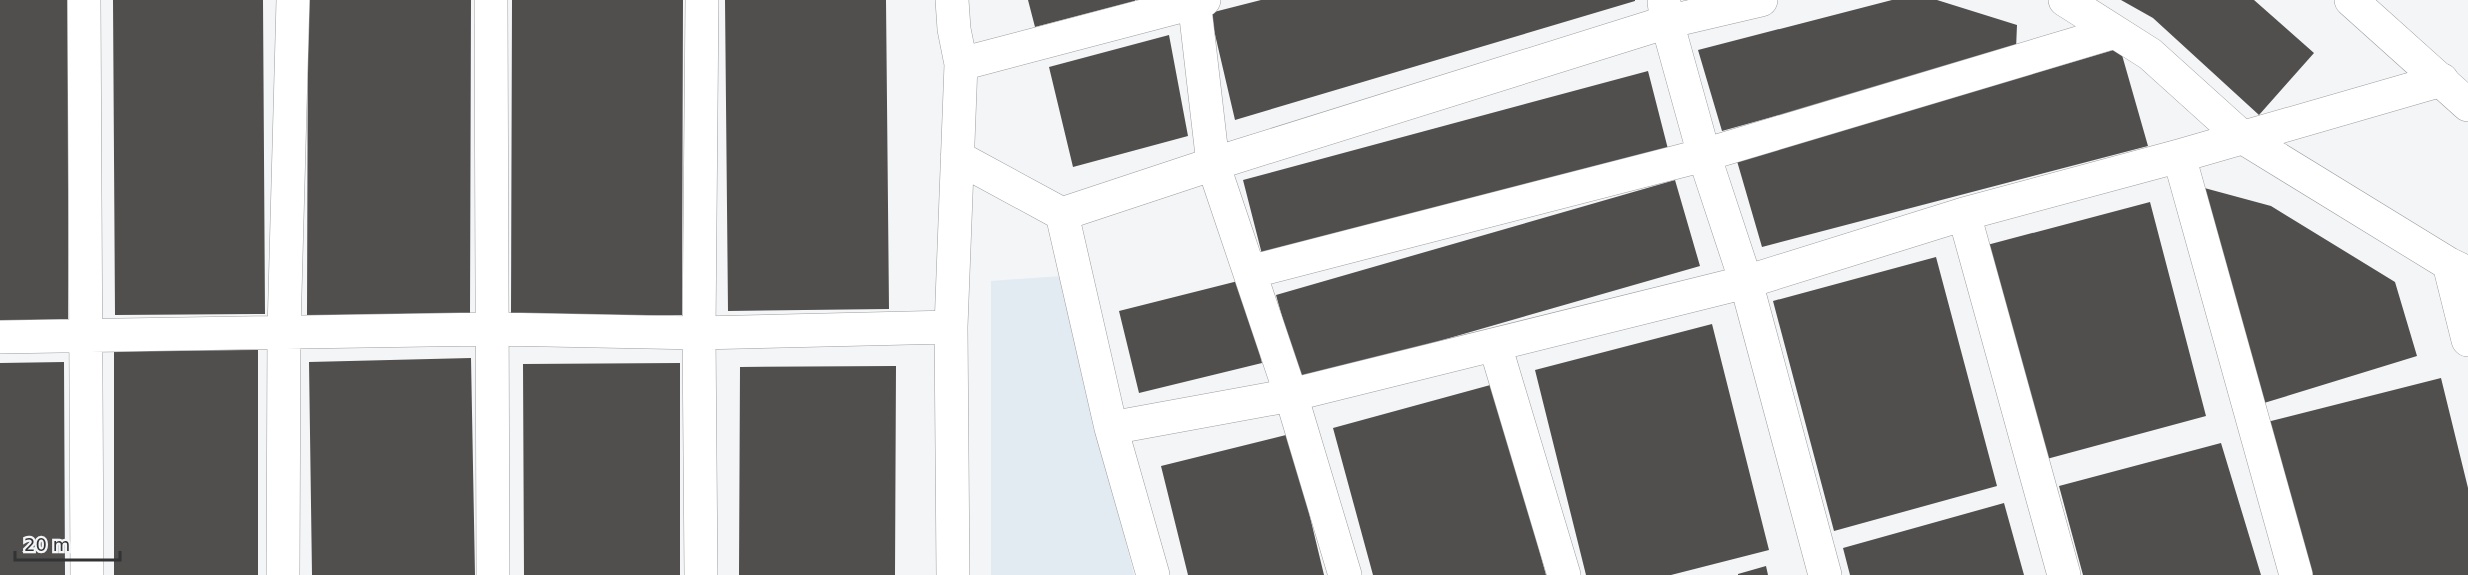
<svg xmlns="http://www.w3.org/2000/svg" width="2468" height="575" font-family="'DejaVu Sans',sans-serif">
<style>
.built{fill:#e2eaf2}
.building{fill:#514f4e}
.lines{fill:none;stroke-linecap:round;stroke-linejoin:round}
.minor-casing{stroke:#9c9d9f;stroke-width:34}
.major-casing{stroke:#9c9d9f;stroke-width:34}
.minor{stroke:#fff;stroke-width:33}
.major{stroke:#fff;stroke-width:33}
</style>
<rect width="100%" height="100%" fill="#f3f5f7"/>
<!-- built -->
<path class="built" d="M1062,276l43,183 29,116h-143v-294z"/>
<!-- building -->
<path class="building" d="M0,0h68v323h-68z
M113,0h150l2,314 -150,1z
M308,0h163l-1,316h-163z
M512,0h171l-1,315h-171z
M725,0h161l3,309 -161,2z
M1028,0h107v1l-100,26z
M1261,0h374v1l-400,119 -25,-107z
M1892,0h45l80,25 -1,24 -294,82 -24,-81z
M2121,0h133l60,53 -55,62 -106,-97z
M1169,35l19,101 -115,31 -24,-100z
M2120,48l28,98 -386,101 -25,-86z
M1648,71l21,82 -405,109 -21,-82z
M1675,180l25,86 -400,115 -24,-86z
M2197,186l74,20 124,76 22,74 -153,47z
M2150,202l56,214 -163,44 -56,-215z
M1936,257l61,229 -163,45 -61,-230z
M1242,280l20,83 -123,30 -20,-82z
M1712,324l57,226 -98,25h-85l-51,-205z
M258,350v225h-144v-224z
M471,358l4,217h-163l-3,-213z
M64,362l1,213h-65v-212z
M680,363v212h-156l-1,-211z
M896,366l-1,209h-156l1,-208z
M2441,378l27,110v87h-163l-38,-153z
M1494,384l52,191h-173l-40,-147z
M1290,434l34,141h-136l-27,-109z
M2221,443l40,132h-178l-24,-89z
M2004,503l20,72h-174l-7,-27z
M1766,566l2,9h-30v-1z"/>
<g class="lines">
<!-- minor casing -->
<g class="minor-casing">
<path id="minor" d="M84,0l3,575
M491,0l2,575
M952,0l2,29 7,35 -10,263 2,248
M1194,0l19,164 78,231 54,180
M2065,0l85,54 92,83 207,127 19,9
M1664,2l3,20 37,133 42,127 79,293
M961,64l243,-64
M2179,156l117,419
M957,157l105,57 151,-50 454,-142 94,-22
M1062,214l49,214 42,147
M1964,214l100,361
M2449,264l19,76
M1250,272l454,-117 411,-123
M0,337l492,-8 207,4 252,-6
M1495,345l69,230
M1111,428l180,-33 455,-113 218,-68 215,-58 263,-76
M283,575l1,-244 9,-331
M701,575l-2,-242 3,-333"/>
</g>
<!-- major casing -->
<g class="major-casing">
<path id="major" d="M2351,0l117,105"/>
</g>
<!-- minor -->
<use href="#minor" class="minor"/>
<!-- major -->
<use href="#major" class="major"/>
</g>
<!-- scale -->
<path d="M15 551v9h105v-9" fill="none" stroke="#323334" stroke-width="3"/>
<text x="24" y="551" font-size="18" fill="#323334" stroke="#f3f5f7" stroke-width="4.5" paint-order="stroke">20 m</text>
</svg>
